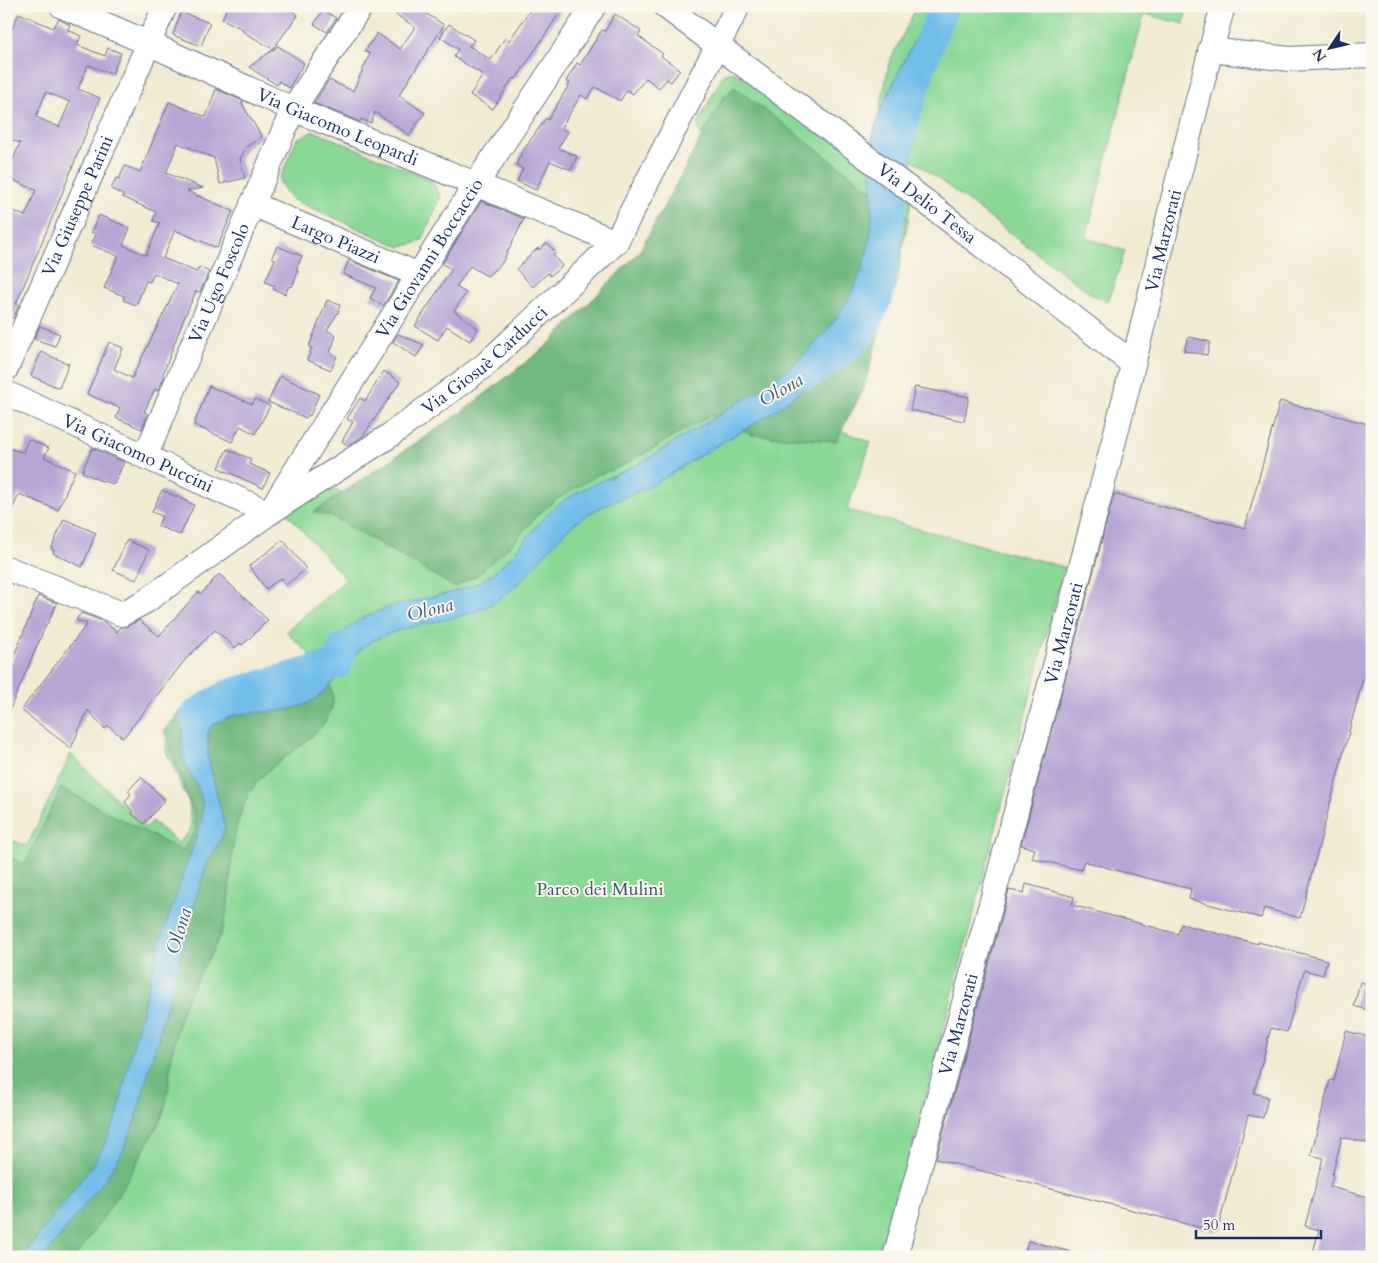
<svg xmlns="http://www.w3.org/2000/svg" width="1378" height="1263" font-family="Cardo,serif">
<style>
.green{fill:#8ad896;stroke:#52847a}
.forest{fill:#6fb87f;stroke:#45746e}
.water{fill:#72beeb;stroke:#4676a4}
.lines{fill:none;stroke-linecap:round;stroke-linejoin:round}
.river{stroke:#72beeb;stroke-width:30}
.building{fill:#b7a5d5;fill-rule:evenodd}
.minor-casing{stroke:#667187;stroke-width:26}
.minor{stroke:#fff;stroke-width:24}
.labels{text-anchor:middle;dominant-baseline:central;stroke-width:4;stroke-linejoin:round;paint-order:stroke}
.street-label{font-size:18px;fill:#1b2f5e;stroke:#fbf7ec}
.park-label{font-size:18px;fill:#37596c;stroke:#fbf7ec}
.water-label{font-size:19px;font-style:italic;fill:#355a88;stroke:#fbf7ec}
</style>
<rect width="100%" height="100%" fill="#fbf7ec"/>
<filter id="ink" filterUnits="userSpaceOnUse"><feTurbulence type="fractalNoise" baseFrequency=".02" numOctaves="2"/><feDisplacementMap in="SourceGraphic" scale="10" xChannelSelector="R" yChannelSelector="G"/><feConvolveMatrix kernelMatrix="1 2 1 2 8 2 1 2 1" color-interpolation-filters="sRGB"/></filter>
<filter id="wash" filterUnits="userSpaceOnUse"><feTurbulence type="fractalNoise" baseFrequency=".0096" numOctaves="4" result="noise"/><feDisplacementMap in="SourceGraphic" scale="20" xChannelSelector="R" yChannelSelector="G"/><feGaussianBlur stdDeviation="1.12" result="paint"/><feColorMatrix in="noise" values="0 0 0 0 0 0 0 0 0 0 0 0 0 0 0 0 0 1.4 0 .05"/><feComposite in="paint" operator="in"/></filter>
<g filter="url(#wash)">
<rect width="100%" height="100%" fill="#f2ebd3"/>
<!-- green -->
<path class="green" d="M917,6h270l-3,18 -40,-10 -58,224 39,13 -17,51 -17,-8 -179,-135 -2,48 -13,73 -6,20 -15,33 -72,84 67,25 -24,68 217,57 -180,690h-878v-419l21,8 44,-92 75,74 6,-7 26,22 11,-11 2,-6 -2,-23 -23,-52 1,-17 10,-20 11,-10 27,-16 85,-15 7,-7 3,-11 -24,-24 60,-51 -59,-67 43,-24 21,5 106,-72 79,-66 111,-105 58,-106 -8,-20 26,-50 8,-3 10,3 116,59 19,14 -1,-12 14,-73z
M314,131l117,49 10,16 -19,45 -21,6 -110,-48 -12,-18 18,-42z"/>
<!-- forest -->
<path class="forest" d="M734,87l175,132 -45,169 -28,53 -83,-6 -43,-20 -56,33 -37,20 -20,7 -40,24 -20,16 -22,26 -38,34 -22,12 -124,-71 -17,-4 149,-101 85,-66 91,-93 84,-154z
M319,666c6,10 14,21 14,34 -1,33 -53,56 -73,79 -9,9 -16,24 -20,36 -11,32 -8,68 -14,101 -7,34 -32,60 -43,92 -5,17 -9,34 -12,52 -2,19 -2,40 -10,59 -4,9 -10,18 -15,27 -20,39 -44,75 -71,111h-69v-401l19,8 36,-76 121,63 13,-19v-15l-31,-87c48,-56 88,-55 155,-64z"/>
<!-- water -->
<path class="water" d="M931,6h17c-19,49 -45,102 -56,153 -3,13 2,27 2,40 1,31 -12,92 -28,119 -23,39 -58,70 -95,95 -23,16 -48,28 -72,43 -15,9 -28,19 -43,27 -27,13 -57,22 -81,40 -29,23 -47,59 -80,79 -39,23 -90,18 -127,42 -24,15 -34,47 -60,59 -21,11 -49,7 -72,12 -9,2 -17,7 -25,11l-3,8v24l17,69 -5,14 -10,16 -8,20 -67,244 -13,32 -16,25 -62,79h-22l69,-90 14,-23 13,-30 9,-44 32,-125 43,-125c1,-11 1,-20 -3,-30 -4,-10 -11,-18 -14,-28 -6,-15 -4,-40 8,-52 26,-25 74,-11 106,-27 24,-12 31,-43 53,-58 37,-27 87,-23 127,-43 35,-18 53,-59 84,-81 26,-17 55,-26 83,-41 14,-8 27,-18 41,-26 54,-32 102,-57 142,-106 26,-32 42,-72 43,-113 1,-27 -4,-53 1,-80 3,-17 13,-35 20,-51 13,-26 25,-52 38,-78z"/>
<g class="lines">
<!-- river -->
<path class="river" d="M809,374l33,-23 21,-20 15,-34 25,-174 23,-71 18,-46
M194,718l3,-5 32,-19 108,-30 6,-17"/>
</g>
<g id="blocks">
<!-- building -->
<path class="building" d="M228,6h57l13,9 -25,34 -31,-18 1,-2 -21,-10z
M383,6h43l-4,5 22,14 -45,70 26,18 -16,22 -34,-23 -4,11 -10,-4 -1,3 -46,-19 15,-23 24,11 17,-37 -5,-3 12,-18 23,16 15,-22z
M533,6h31l-48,73 -3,-1 -20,31 -23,-14 13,-20 -29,-18 4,-8 -18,-12 9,-13 25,16 -5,6 22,14 14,-22 4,3z
M323,10l13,8 -9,14 -13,-8z
M181,12l29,11 -9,23 -28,-11z
M19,13l34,15 6,-9 11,6 -2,5 13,6 -4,9 28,11 3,-8 13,5 -9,21 -24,-9 -10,24 22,9 -43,108 -41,98 3,1 -6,13 -2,-1 -4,9 -1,-118 19,8 11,-26 -30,-13 14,-34 -14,-5v-96zM46,92l24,10 -11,25 -23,-10z
M615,14l26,17 -3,5 25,18 -2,2 19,14 -9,12 -4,-3 -8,9 -13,-10 -13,16 -6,-4 -7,11 -25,-14 -8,12 -6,-4 -20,33 7,4 -10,16 19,8 -6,14 -21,-9 -14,29 -19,-9 6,-12 -7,-4 6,-13 24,-34 2,2 22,-37 -4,-2 11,-18 3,2 22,-35 3,1z
M278,46l26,17 -15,25 -10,-7 -2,4 -28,-18z
M216,89l27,12 -1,3 20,33 -16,10 -6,12 5,19 -25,6 -6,-26 -36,-15 -12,30 37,15 -16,3 46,20 -16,37 -42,-18 -12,28 33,14 3,-5 10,5 -9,20 -4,-1 -14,32 -19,51 1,3 -6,14 -3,-2 -11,23 4,2 -6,15 -26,-11 4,-10 -33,-14 22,-52 14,6 -9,21 18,9 46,-94 -24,-11 -4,9 -4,-1 -10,24 -13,-5 1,-4 -20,-8 14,-32 -27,-11 5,-11 -5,-2 8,-17 31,13 -7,17 23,10 14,-32 -7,-2 3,-9 -34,-15 1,-2 -12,-6 5,-11 3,1 6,-13 15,6 29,-70 37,15z
M481,201l43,18 -22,44 -15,13 -17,-10 -14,21 10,6 -12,18 24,17 -8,13 -23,-15 -9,14 -23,-14 37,-57 -10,-5z
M547,243l9,10 -3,2 9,11 -12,10 -2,-3 -15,14 -17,-18 22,-21 1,2z
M277,246l25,10 -6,14 2,1 -6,16 -3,-1 -4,8 -12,-5 2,-3 -10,-4 10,-23 -3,-2z
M349,260l50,21 -16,25 -13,-8 6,-10 -33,-14z
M327,300l13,5 -2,6h1l-12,19 9,6 -6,17 7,3 -6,14 -24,-10 5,-12 -3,-1z
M40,326l20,8 -5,12 -21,-7z
M398,334l26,11 -8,12 -23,-15z
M1190,337l20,5 -3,13 -23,-4 4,-13z
M41,352l28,12 -10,24 -28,-12z
M384,371l16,11 -37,54 -15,10 -6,-5 11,-19 -6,-3 13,-21 5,3z
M280,376l39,18 -9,22 -2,-1 -2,3 -38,-16z
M209,386l43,18 3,-5 15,7 -15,28 -15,-8 -8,16 -38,-17z
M915,387l54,10 -5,24 -54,-11z
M1280,401l92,24v219l-72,274 -36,-10 -3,10 -72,-19 2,-10 -76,-19 -31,-9 -3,9 -49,-12 3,-9 -14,-4 93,-351 131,34z
M28,439l21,9 -5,9 31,14 -17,39 -39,-16 -13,29v-65l4,-9 13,3z
M92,448l32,14 -10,22 -15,-4 -17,-8z
M227,449l24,10 -2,5 21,9 -7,15 -44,-20z
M162,490l32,15 -14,30 -22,-9 4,-10 -10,-4z
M64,519l32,14 -14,34 -29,-14 1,-3 -3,-1z
M127,540l22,10 -13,30 -23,-10z
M283,540l23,29 -20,16 -5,-7 -15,11 -17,-23z
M219,574l49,46 -20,20 -6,5 -2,-2 -5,5 -20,-18 -30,30 -62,78 -15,-12 -3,3 -17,-19 -17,38 -50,-38 66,-86 -11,-4 5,-7 22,8 14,11 4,-5 7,-1 11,-6 20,16 39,-44 3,2z
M38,596l19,7 -10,22h-1l-40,93v-42z
M141,777l24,23 -21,24 -12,-10 1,-2 -8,-10 6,-8 -3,-3z
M1026,884l48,13 -2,8 106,29 3,-10 77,20v-2l69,18 -4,15 -19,-5 -17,62 -16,-4 -17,65 14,4 -5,21 -15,-3 -31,117 -281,-73 73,-269 15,3z
M1360,982l12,3v26l-18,-5z
M1346,1031l26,7v106l-30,-7 -10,38 1,1 -3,11 42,11v59h-60l7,-27 -14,-4 18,-68 -12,-3 19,-75 4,1z
M1028,1241l43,11v5h-47z"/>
</g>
</g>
<g filter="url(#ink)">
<use href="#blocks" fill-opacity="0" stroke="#667187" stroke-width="1"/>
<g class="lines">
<!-- minor casing -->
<g class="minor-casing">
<g id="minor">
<path id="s1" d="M62,6l86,37 145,66 323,133"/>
<path id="s2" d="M665,6l260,195 208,163"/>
<path d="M1210,50l80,9 82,-4"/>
<path id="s3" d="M252,204l167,71"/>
<path id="s4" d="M6,369l159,-363"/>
<path id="s5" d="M6,393l263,120 207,-329 118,-178"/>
<path id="s6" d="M145,457l148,-348 68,-103"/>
<path id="s7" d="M6,568l116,46 24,-13 123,-88 120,-77 96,-71 131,-123 122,-236"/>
<path id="s8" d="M895,1257c78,-287 157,-573 230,-860 33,-130 61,-261 98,-391"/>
</g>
</g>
<!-- minor -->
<use href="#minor" class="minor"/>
</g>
</g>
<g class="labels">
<!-- street labels -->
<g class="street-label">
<text stroke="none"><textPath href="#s1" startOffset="301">Via Giacomo Leopardi</textPath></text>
<text stroke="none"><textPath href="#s2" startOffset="328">Via Delio Tessa</textPath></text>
<text stroke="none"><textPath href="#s4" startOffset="178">Via Giuseppe Parini</textPath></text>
<text stroke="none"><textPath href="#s3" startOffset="91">Largo Piazzi</textPath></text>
<text stroke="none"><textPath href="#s8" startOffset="1051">Via Marzorati</textPath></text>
<text stroke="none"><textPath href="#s5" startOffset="590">Via Giovanni Boccaccio</textPath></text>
<text stroke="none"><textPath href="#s6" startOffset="189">Via Ugo Foscolo</textPath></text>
<text stroke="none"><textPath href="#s7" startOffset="568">Via Giosuè Carducci</textPath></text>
<text stroke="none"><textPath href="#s5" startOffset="145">Via Giacomo Puccini</textPath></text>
<text stroke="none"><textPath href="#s8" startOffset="646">Via Marzorati</textPath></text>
<text stroke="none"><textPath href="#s8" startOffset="241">Via Marzorati</textPath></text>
</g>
<!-- park labels -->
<g class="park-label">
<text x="600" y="889">Parco dei Mulini</text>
</g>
<!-- water labels -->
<g class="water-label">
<text transform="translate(781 390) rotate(-30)">Olona</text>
<text transform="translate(430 610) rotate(-15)">Olona</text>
<text transform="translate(179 931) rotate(-74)">Olona</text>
</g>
</g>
<!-- margin -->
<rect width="1378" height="1263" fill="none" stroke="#fbf7ec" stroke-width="25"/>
<!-- north arrow -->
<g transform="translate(1330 48) rotate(235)" stroke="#fbf7ec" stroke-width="4" paint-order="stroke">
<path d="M0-4L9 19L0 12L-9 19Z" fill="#1b2f5e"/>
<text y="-8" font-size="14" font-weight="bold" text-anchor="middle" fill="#1b2f5e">N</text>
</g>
<!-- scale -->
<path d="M1196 1230v8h125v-8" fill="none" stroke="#1b2f5e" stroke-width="2.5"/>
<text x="1203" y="1230" font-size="15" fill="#1b2f5e" stroke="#fbf7ec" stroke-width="4" paint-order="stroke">50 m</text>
</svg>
